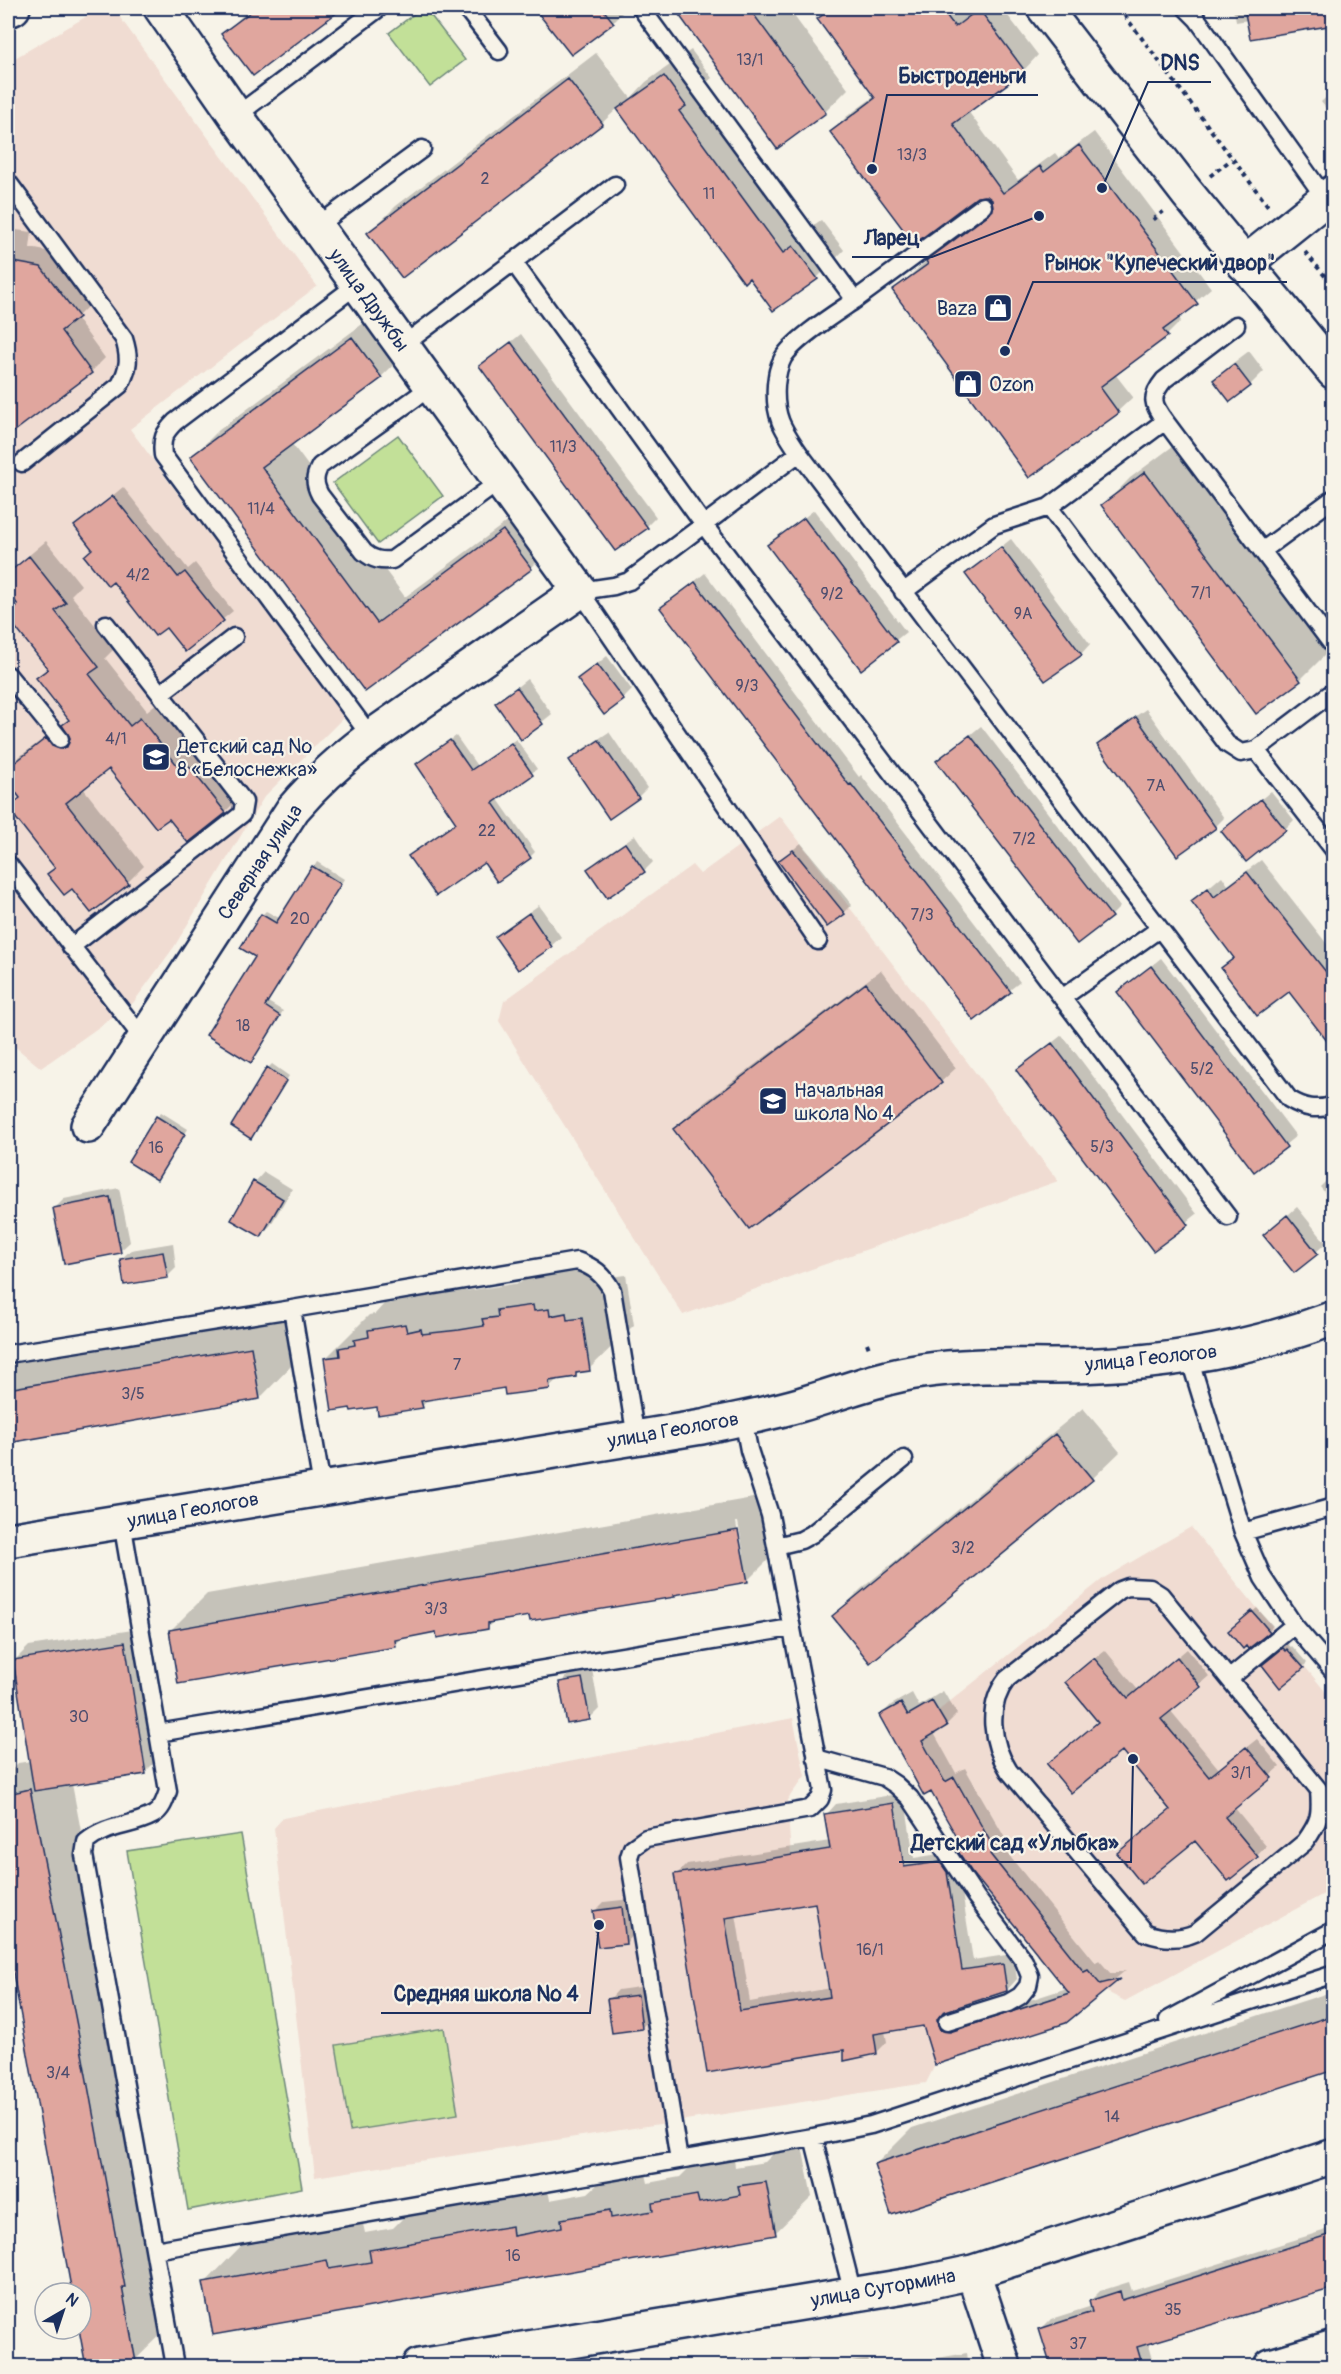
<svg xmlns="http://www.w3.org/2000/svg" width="1341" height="2374" font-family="Pangolin,sans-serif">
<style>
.built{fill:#f0dcd2}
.green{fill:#c2e098;stroke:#6e887b;stroke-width:1.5}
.shadow{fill:#0003;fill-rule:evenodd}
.building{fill:#e0a69e;stroke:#1b2f5e;stroke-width:1.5;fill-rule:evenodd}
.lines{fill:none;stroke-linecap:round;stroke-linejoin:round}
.lane-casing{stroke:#1b2f5e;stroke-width:21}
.street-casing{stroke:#1b2f5e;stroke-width:38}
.secondary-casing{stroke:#1b2f5e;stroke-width:38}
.path{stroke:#1b2f5e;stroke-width:4;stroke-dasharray:4.5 4.5;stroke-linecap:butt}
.lane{stroke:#f7f3e8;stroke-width:16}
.street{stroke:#f7f3e8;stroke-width:33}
.secondary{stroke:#f7f3e8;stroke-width:33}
.labels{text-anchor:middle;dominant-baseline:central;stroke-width:4.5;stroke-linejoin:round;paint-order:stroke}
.number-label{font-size:16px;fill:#4c4d6e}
.street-label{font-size:20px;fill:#1b2f5e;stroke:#f7f3e8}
.poi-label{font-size:20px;fill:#1b2f5e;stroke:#f7f3e8;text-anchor:start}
.leader{fill:none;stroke:#1b2f5e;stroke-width:2}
.callout-dot{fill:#1b2f5e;stroke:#f7f3e8;stroke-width:2}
.callout-label{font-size:21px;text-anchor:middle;font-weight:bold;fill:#1b2f5e;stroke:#f7f3e8;stroke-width:4.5;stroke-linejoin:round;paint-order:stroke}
</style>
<rect width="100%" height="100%" fill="#f7f3e8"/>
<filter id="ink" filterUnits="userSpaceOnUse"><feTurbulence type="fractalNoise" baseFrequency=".0167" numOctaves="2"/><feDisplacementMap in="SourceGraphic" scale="12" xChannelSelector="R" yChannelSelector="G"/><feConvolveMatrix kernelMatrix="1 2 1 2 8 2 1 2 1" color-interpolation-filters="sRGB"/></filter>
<g filter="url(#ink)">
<!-- built -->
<path class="built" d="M101,8h12l204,278 -187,143 214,288 -80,80 -90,150 -41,56 -92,65 -33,-27v-979z
M780,816l278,365 -375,134 -184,-294 5,-20 188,-136 8,9z
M1191,1527l142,174v188l-208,112 -20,-10 -17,-21 -4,2 -94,-118 5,-5 -41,-71 -9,4 -23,-41 25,-15 -9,-15 166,-133z
M793,1718l12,58 -18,24 4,55 38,-6 -5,-35 69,-11 29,179 5,57 8,26 -9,18 -611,94 -41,-349 9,-10z"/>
<!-- green -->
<path class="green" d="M422,8h3l40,52 -35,27 -41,-54z
M398,435l45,61 -65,48 -45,-61z
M241,1834l61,354 -114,22 -61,-359z
M444,2028l14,86 -108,17 -14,-86z"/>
<!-- shadow -->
<path class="shadow" d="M250,8h91l-88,66 -30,-39z
M536,8h91l-14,14 -42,31z
M676,8h112l60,81 -23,23 -48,35z
M831,8h134l5,6 9,-6h23l36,47 -14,15 -56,41 50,69 37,-27 4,5 35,-26 117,156 -33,28 3,5 -14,14 -52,39 18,23 -15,14 -89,65 -135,-186 48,-43 52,-38 -1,-9 -6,-5 -155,-63 14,-15 29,-21 -56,-77z
M1230,8h104v13l-86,-1 -12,2 -1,-8z
M691,50l21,28 -6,5 105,144 10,-7 23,30 -27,28 -67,-2 -6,5 -126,-173 -16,15 -233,110 27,-27 200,-153 35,45 15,-16z
M1334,90v28l-13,-16z
M8,187l10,14 -10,10z
M8,229l24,3 -2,16 26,5 36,49 -16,16 29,40 -14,14 -83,62z
M380,311l29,39 -28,27 -89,67 113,153 126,-93 27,37 -27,27 -166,122 -173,-233 27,-27z
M521,334l135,183 -9,9 -166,-160z
M1249,351l15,20 -14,14 -35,-5 14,-14z
M1173,446l154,207 -27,27 -197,-174 27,-28z
M123,487l65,82 7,-6 38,48 -48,39 -109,-124z
M814,510l92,122 -45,36 -92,-123z
M1011,539l79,105 -9,10 -114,-80z
M46,541l35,44 -10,10 43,54 -9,9 42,53 10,-8 84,93 -16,16 -56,4 -59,-49 -27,21 61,78 -16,16 -37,29 -82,-103 12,-12 -13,-17v-10l11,-12 51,-38 -32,-41 11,-10 -41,-53 11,-11 -11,-15v-16z
M705,573l154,204 2,-2 159,207 -46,36 -312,-410z
M607,656l25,34 -9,9 -44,-20z
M527,679l25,35 -30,24 -25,-35z
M1146,709l78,109 -9,9 -116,-82 10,-10z
M981,726l139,181 -9,9 -173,-155z
M609,732l38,56 -9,9 -67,-36 9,-10z
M456,736l21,30 39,-27 21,30 -40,29 38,54 -5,5 -46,4 -74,-5 48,-34 -40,-58z
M1271,791l23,29 -9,9 -62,2z
M635,835l18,27 -9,9 -55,-1 9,-10z
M801,843l51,62 -8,8 -64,-52z
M1261,860l73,93v88l-45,-51 -66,-22 11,-11 -41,-56 29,-25 6,9z
M317,862l27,17 -76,123 15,9 -32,50 6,-105 5,-41 4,-4 15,8z
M539,905l22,32 -10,9 -54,-9 9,-9z
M1161,958l135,178 -42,34 -135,-178z
M881,970l75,98 -15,14 -266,47 14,-15z
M1062,1035l135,179 -44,35 -135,-179z
M272,1064l17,12 -38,61 17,-69z
M161,1112l27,17 -31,49 -27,-17z
M264,1172l28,17 -22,37 -10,9 -27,-16 22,-37z
M1334,1173v30l-14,-16z
M119,1188l11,54 -10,9 -65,-43 9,-9z
M1297,1207l29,36 -31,28 -30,-36z
M173,1243l3,25 -9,9 -46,-18 10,-9z
M577,1261l17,11 16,-2 1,7 15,-2 8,50 -45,44 -9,2 -4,4 -17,3 -10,9 -43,-1 -75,12 -9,8h-44l-53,-47 44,-44 6,-1 9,-10 9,-1 7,-7 65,-10v5l55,-8 8,-7z
M288,1312l8,49 -36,37 -252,43v-81z
M1083,1408l37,44 -28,27 -222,182 -36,-45 27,-27z
M775,1494l9,50 -37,37 -71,12 -2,2 -179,25 -7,7 -50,4 -34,5 -9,9 -225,-14 37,-37zM736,1522h2l6,32h-3z
M1257,1608l16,18 -4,4 -35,-3z
M139,1629l20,129 -14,14 -73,12 89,465 11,75 -37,36 -55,-31 1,-36h-7l-66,-355v-164l10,-11 13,-2 -16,-101 14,-14z
M1288,1644l3,3 1,-1 15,17 -4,4 -35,-6z
M1187,1649l22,27 -39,34 49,59 38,-30 23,28 -46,40 32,39 -9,10 -62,-17 -67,5 43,-35 -49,-60 -73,15 50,-43 -23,-48 29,-23 33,40z
M592,1669l7,40 -9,9 -22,5 -7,-40 9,-10z
M943,1691l14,23 -11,11 -12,8 22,40 9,-5 40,70 -6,5 97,120 3,-3 12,14 15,-4 -61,52 -129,41 -12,-38 -39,6 2,11 -11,11 -30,-4 -138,22 -32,-196 11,-11 143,-23 -4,-26 10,-11 68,-11 10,65 37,-6 6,9 16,99 40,-6 4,25 -10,11 -60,19 3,10 12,3 105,-34 -103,-142 -33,-56 -50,-75 10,-10 21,-12 7,13zM816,1901l15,87 -81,14 -14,-88z
M631,1899l4,34 -9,10 -31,-32 9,-9z
M647,1986l4,32 -9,9 -33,-27 9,-10z
M1334,1991v77l-459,97 37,-37z
M802,2146l10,51 -37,36 -570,50 36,-37 122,-22 2,9 28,-5 14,-14 141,-24 2,10 38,-7 11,-10 47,-9 2,9 32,-6 10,-10 44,-8 1,8 30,-5 12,-12z
M1334,2224v91l-8,-26 -178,53 7,24h-102l-12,-37 10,-10 41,-13 -2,-5 10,-10 29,-9 3,9 191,-60z
M967,2353l2,13h-49l6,-6z
M809,2357l2,9h-30l5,-4z
M868,2359l2,7h-42z"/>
<!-- building -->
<path class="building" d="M256,8h87l-90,68 -32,-42z
M534,8h68l12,15 -43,32z
M674,8h75l77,105 -49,36z
M833,8h108l14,19 24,-18 46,62 -72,53 50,69 37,-27 4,6 35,-27 119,159 -35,26 5,6 -68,51 19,26 -90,65 -137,-188 36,-26 -2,-3 63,-47 4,-4 -1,-10 -5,-4 -10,1 -63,47 -84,-112 45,-34 -58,-79z
M1244,8h90v17l-84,14z
M664,76l22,30 -7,5 104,142 10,-7 25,33 -45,32 -24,-33 -5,5 -127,-174z
M568,79l35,45 -201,154 -35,-45z
M8,261l33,6 38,50 -18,14 31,42 -84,63z
M352,337l30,41 -120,89 115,156 126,-93 29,39 -167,123 -175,-235z
M511,342l137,186 -33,23 -136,-185z
M1234,364l17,22 -21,16 -17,-22z
M1145,472l156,209 -45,33 -155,-209z
M113,496l65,81 7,-5 39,49 -39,31 -19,-24 -11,8 -42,-54 -5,4 -24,-30 8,-7 -18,-23z
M804,518l93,124 -36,28 -94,-125z
M1001,547l81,108 -37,26 -80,-107z
M29,556l37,47 -11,8 44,56 -10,7 41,52 10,-8 41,52 7,-5 38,48 -38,30 -19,-24 -13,9 -47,-59 -43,34 63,81 -38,29 -19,-24 -8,6 -17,-21 8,-6 -47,-60 12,-10 -12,-16v-14l38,-30 6,8 9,3 6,-2 3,-9 -8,-13 7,-5 -33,-42 12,-9 -40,-51v-4l10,-9 -10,-13v-19z
M695,582l154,203 2,-1 160,208 -37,29 -314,-413z
M597,664l27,36 -20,15 -27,-36z
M517,687l26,37 -22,16 -26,-37z
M1136,717l80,111 -39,28 -80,-111z
M970,735l142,182 -35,27 -141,-183z
M450,740l21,30 40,-27 22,32 -40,28 38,55 -34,24 -13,-19 -48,33 -28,-40 48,-33 -40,-59z
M599,740l40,58 -30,21 -40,-59z
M1261,799l25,31 -40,32 -25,-31z
M625,843l20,29 -38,26 -20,-29z
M793,850l52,64 -18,13 -49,-66z
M312,866l29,18 -76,122 15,10 -29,47 -45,-28 49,-78 -15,-9 21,-34 15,9z
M1247,872l87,110v68l-45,-58 -32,24 -36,-48 13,-10 -43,-57 17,-13 6,9z
M529,913l23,34 -34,23 -23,-33z
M1151,966l136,181 -33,25 -137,-180z
M866,983l76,100 -193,146 -76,-100z
M1052,1043l136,182 -35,26 -137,-181z
M267,1067l19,14 -35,58 -20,-13z
M156,1116l29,18 -28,46 -29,-18z
M253,1181l30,18 -22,38 -30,-17z
M110,1197l11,56 -57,11 -11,-56z
M1287,1215l31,39 -24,19 -31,-38z
M163,1252l5,26 -44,7 -4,-26z
M533,1305l1,6 15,-2 1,7 16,-3 1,7 15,-2 8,53 -14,2v4l-27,4 1,8 -45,6 -1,-7 -83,13 2,7 -45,7 -1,-8 -26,4 -1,-3 -18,3 -8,-53 16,-2 -1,-8 16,-3 -1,-5 15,-3 -1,-7 37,-6 2,8 14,-3 1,5 37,-4 25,-4 -2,-7 16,-2 -1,-7z
M251,1347l9,52 -252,44v-54z
M1055,1434l38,46 -223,183 -38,-47z
M738,1530l10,52 -74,13 1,2 -145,24 -1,-5 -41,7v6l-51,9 -1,-6 -41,8 1,7 -218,37 -9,-54z
M1252,1611l18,21 -22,17 -2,-3 -3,3 -15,-18z
M125,1642l21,132 -112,17 -21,-131z
M1283,1648l3,3 1,-2 17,19 -24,20 -18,-23z
M1177,1657l24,30 -40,32 48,58 37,-30 26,31 -47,39 33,40 -30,24 -33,-40 -53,43 -25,-31 53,-43 -48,-59 -51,42 -24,-29 51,-42 -33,-40 29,-24 34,40z
M582,1678l8,42 -23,4 -8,-42z
M932,1701l15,25 -25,15 23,41 9,-5 41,73 -5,4 94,118 4,-2 12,14 20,-5 -54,44 -131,42 -12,-39 -49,8 3,20 -33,7v-11l-137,23 -33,-199 156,-25 -6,-35 70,-11 10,64 36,-5 7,10 15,98 41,-6 4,27 -64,21 -6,8 3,10 10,2 119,-39 -98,-122 -14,-21 5,-4 -31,-54 -7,4 -45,-81 22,-12 7,12zM815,1903l15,94 -90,14 -15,-93z
M30,1789l47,237 48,261h-3l14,75 -25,5h-25l-7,-38h2v-36h-9l-64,-347v-152z
M622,1907l4,37 -28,3 -5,-36z
M638,1995l4,34 -30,4 -5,-34z
M1334,2015v55l-443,145 -17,-51z
M766,2182l10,53 -563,100 -10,-53 124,-22 2,9 42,-7 -2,-12 143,-24 1,10 49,-9 -1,-8 49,-9 1,8 42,-7 -1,-8 45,-8 2,8 41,-8 -2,-9z
M1334,2233v55l-197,59 6,20h-92l-12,-38 53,-17 -3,-11 31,-10 2,9z"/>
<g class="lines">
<!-- lane casing -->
<g class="lane-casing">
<path id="lane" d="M466,8l33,43
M641,8l214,292c-19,13 -62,40 -72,58 -5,9 -6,17 -7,27 -2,31 6,43 23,68
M1186,8l11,11 128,179
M236,116l143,-108
M8,182l116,157c6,19 5,29 -4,46l-98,78
M316,227l106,-78
M514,263l190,262 524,692
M358,284l-183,138c-11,11 -14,17 -12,33l208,282
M855,300l128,-94
M402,346l213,-161
M432,386l-112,80c-6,11 -6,17 0,29l44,57c9,8 17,9 28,8l108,-79
M1165,421c-13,-17 -15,-24 -1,-41l72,-55
M1049,507l178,237 14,9 15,-3 78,-59
M1262,551l72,-53
M903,592l91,-67 55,-18 116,-86 169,226
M8,675l52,64
M160,694l74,-57
M1256,750l78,100
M8,864l136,176
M818,941l-238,-350 34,-5 15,-5 170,-128 490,646c15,9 27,12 45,6
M71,947l171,-133 2,-12 -138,-178
M1062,998l97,-69
M292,1309l285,-48c17,6 26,13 35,29l24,148
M8,1354l284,-45 30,178
M1189,1357l54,175 20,46 31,47 40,47
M122,1522l46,269c-3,9 -6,19 -15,24 -22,12 -45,9 -67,27l-2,13 91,511
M1243,1532l91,-25
M776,1546l25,-6 11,-6 92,-75
M1128,1587l22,1 11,7 158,195c2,25 1,31 -14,52l-110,91c-16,7 -32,6 -49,0l-137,-162c-18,-28 -23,-65 -2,-92l113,-89z
M1230,1678l64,-53
M158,1733l633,-105
M816,1758l68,19 12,8 14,13 66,99 48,64 6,15 -2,10 -8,10 -12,7 -61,19
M1168,2020l166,-90
M813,2137l40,157
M679,2160l-50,-303 3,-9 14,-10 164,-29 10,-10 3,-9 -53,-275 -21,-65 -6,-31
M155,2250l658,-113 58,-12 463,-151"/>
</g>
<!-- street casing -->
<g class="street-casing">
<path id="street" d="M1244,264l90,-72
M88,1126l205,-317c24,-28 48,-50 78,-72l209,-146 -344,-475 -75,-108
M8,1540l694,-113c32,-7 66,-13 97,-22 41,-12 81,-28 123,-34 58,-9 118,-3 177,-6 82,-4 157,-18 235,-47
M973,2272l31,94
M419,2366l498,-82 56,-12 361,-116
M1271,2366l63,-19"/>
</g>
<!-- secondary casing -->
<g class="secondary-casing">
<path id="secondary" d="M1044,8l143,185 147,179
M8,10l5,-2"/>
</g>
<!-- path -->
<path class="path" d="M1119,8l149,198
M1210,176l22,-17
M1153,220l11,-9
M1305,252l29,35
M867,1343l3,8"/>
<!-- lane -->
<use href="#lane" class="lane"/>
<!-- street -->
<use href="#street" class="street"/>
<!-- secondary -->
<use href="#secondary" class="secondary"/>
</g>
</g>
<!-- icons -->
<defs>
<g id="shop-square" transform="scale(1.5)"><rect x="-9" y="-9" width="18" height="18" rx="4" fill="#1b2f5e" stroke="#f7f3e8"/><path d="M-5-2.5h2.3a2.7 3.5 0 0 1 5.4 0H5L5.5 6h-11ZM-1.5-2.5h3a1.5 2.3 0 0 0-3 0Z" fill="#fff"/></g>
<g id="school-square" transform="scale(1.5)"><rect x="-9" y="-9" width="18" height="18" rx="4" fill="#1b2f5e" stroke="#f7f3e8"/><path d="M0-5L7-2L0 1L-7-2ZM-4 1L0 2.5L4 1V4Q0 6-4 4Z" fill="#fff"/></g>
</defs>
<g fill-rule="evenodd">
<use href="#shop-square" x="998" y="308"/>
<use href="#shop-square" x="968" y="384"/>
<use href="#school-square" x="156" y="757"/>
<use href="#school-square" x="773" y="1101"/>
</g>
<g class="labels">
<!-- number labels -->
<g class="number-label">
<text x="750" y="60">13/1</text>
<text x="912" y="155">13/3</text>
<text x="485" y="179">2</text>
<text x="709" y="194">11</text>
<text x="563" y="447">11/3</text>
<text x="261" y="509">11/4</text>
<text x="138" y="575">4/2</text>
<text x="1201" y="593">7/1</text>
<text x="832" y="594">9/2</text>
<text x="1023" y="614">9А</text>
<text x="747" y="686">9/3</text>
<text x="116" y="739">4/1</text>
<text x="1156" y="786">7А</text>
<text x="487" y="831">22</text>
<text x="1024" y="839">7/2</text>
<text x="922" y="915">7/3</text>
<text x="300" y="919">20</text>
<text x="243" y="1026">18</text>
<text x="1202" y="1069">5/2</text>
<text x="1102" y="1147">5/3</text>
<text x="156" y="1148">16</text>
<text x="457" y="1365">7</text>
<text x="133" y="1394">3/5</text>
<text x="963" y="1548">3/2</text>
<text x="436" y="1609">3/3</text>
<text x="79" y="1717">30</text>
<text x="1241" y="1773">3/1</text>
<text x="870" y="1950">16/1</text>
<text x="58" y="2073">3/4</text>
<text x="1112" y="2117">14</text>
<text x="513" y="2256">16</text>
<text x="1173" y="2310">35</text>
<text x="1078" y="2344">37</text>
</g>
<!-- street labels -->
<g class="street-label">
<text transform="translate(369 300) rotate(54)">улица Дружбы</text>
<text transform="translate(260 862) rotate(-56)">Северная улица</text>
<text transform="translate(1151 1358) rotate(-6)">улица Геологов</text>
<text transform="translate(673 1430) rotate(-10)">улица Геологов</text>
<text transform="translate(193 1510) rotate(-10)">улица Геологов</text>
<text transform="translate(883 2288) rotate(-10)">улица Сутормина</text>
</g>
<!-- poi labels -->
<g class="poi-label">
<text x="977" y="308" text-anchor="end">Baza</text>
<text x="989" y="384">Ozon</text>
<text x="177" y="746">Детский сад №<tspan x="177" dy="23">8 «Белоснежка»</tspan></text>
<text x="794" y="1090">Начальная<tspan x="794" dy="23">школа № 4</tspan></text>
</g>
</g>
<!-- callouts -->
<path class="leader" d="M1102 188L1148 82H1211M872 169L887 95H1038M1039 216L932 257H852M1005 351L1033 282H1287M1133 1759L1131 1862H899M599 1925L590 2013H381"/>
<g class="callout-dot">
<circle cx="1102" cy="188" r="6"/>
<circle cx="872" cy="169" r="6"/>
<circle cx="1039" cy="216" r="6"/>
<circle cx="1005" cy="351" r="6"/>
<circle cx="1133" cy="1759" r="6"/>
<circle cx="599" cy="1925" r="6"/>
</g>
<g class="callout-label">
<text x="1180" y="70">DNS</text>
<text x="962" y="83">Быстроденьги</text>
<text x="892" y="245">Ларец</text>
<text x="1160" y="270">Рынок "Купеческий двор"</text>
<text x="1015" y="1850">Детский сад «Улыбка»</text>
<text x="486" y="2001">Средняя школа № 4</text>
</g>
<!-- margin -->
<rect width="1341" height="2374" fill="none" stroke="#f7f3e8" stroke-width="30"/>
<rect x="15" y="15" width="1311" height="2344" fill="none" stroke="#1b2f5e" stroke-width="2" filter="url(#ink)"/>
<!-- north arrow -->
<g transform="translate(63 2311) rotate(39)"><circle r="28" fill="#f7f3e8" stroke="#9fa5b1" stroke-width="1.5"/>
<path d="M0-4.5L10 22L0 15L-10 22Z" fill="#1b2f5e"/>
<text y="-9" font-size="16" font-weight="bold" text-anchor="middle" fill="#1b2f5e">N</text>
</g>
</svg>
